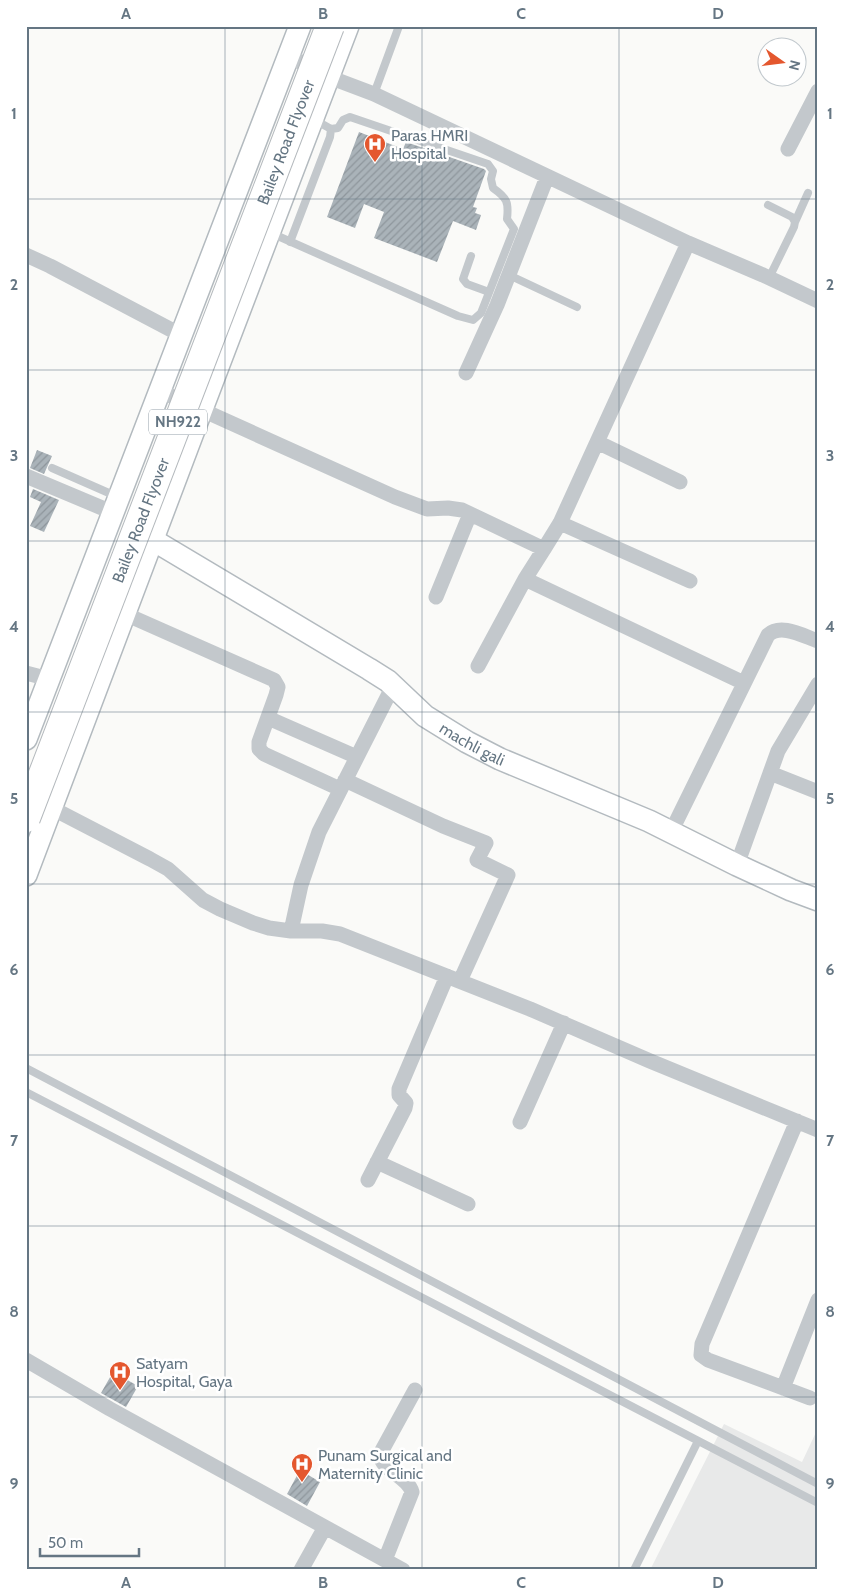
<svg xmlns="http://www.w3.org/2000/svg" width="844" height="1596" font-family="Cabin,sans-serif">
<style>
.built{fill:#e8e9e9}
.building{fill:url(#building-hatch)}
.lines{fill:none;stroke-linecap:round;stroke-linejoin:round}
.secondary-casing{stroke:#b3babf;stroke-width:24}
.lane{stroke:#c3c8cc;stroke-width:8}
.street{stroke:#c3c8cc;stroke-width:15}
.secondary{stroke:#fff;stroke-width:21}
.highway-bridge-casing{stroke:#b4b9bd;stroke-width:30;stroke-linecap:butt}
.highway-bridge{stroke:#fff;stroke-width:28}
.grid{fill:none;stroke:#657683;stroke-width:1;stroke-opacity:0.55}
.labels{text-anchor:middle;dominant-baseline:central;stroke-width:5;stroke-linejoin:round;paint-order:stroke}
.shield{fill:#fff;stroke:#939fa8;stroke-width:1}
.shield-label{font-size:15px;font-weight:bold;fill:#657683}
.poi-label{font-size:16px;fill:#657683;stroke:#fff;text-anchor:start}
.street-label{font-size:16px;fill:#657683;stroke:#fff}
.neatline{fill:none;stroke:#657683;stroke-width:2}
.grid-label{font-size:16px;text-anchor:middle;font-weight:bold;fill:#657683}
</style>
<defs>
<pattern id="building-hatch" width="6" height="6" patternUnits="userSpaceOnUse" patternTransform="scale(1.25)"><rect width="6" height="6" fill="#aab3b9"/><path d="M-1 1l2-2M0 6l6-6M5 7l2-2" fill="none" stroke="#8e969c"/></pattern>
</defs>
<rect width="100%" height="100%" fill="#fafaf8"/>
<!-- built -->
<path class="built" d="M724,1424l78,38 16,-34v142h-168z"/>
<!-- building -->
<path class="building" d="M359,132l44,17 3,-7 78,27 2,2 -13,36 4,1 -2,5 6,2 -5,15 -23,-9 -16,41 -63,-24 10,-26 -20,-8 -9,24 -28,-11z
M37,450l15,6 -8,18 -14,-6z
M33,489l26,11 -15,32 -14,-6 11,-24 -11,-5z
M113,1372l25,14 -12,21 -25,-14z
M300,1470l20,12 -13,24 -20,-12z"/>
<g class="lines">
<!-- secondary casing -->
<g class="secondary-casing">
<g id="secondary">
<path id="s1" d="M153,540l216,129 19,12 37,35 42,26 33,17 149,62 88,44 54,25 27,10"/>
<path d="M26,739l274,-713"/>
<path d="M26,875l176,-466 146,-383"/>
</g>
</g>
<!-- lane -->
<path class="lane" d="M374,94l25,-68
M768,205l24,12 3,5 -1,5 -25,51
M795,222l13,-29
M271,233l187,83 15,4 8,-7 33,-84 -7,-10c2,-17 0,-21 -14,-31l-2,-9 2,-8 -5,-7 -138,-47 -7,3 -5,8 -7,1
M290,242l40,-105 1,-8 -16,-9
M471,256l-8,23 4,5 22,8
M509,275l68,32
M52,468l66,29
M26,1068l792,416
M26,1092l792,411
M634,1570l64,-129"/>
<!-- street -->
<path class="street" d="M289,56l40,21 45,17 314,149 75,32 55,26
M788,149l30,-58
M26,255l24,11 131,69
M466,373l31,-68 50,-128
M160,391l235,106 32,12 21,-1 14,2 82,39 16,-26 128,-280
M597,442l83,40
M26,476l88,37
M560,523l130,58
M525,579l219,104
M436,597l34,-83
M125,614l149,66 4,7 -2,8 -17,47v7l5,5 76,35
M478,666l47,-87 19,-30
M26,673l23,6
M268,718l89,39
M770,773l48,19
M345,780l98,46 43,17 -9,17 31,15 -48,106
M42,803l108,56 18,10 35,31 17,9 33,14 16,5 22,3h31l18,3 190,75 120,52 168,69
M671,832l97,-197c13,-12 35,1 50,6
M737,865l41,-114 40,-67
M291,931l10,-46 18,-53 74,-146
M797,1121l-95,223 -1,11 7,5 102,38
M520,1122l44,-99
M377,1162l91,42
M368,1180l37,-72 1,-5 -7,-8v-6l48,-113
M26,1360l84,49 293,161
M783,1388l35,-88
M385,1560l27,-68c-4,-16 -31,-21 -32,-38l35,-64
M301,1570l24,-43"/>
<!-- secondary -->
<use href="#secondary" class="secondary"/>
<!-- highway-bridge casing -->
<g class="highway-bridge-casing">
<g id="highway-bridge">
<path id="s2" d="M26,818l304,-792"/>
</g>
</g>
<!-- highway-bridge -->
<use href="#highway-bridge" class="highway-bridge"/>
</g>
<!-- grid -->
<path class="grid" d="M225,26v1544M422,26v1544M619,26v1544M26,199h792M26,370h792M26,541h792M26,712h792M26,884h792M26,1055h792M26,1226h792M26,1397h792"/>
<!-- icons -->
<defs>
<g id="hospital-pin" transform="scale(1.125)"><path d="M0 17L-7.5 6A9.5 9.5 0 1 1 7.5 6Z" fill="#e4572e" stroke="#fff"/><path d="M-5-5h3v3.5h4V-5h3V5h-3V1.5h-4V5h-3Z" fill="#fff"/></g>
</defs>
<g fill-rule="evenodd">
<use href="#hospital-pin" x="375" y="144"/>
<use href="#hospital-pin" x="120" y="1372"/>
<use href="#hospital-pin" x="302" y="1464"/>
</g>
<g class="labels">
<!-- shield labels -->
<rect class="shield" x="149" y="409.5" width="58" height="25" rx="4"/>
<g class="shield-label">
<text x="178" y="422">NH922</text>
</g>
<!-- poi labels -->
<g class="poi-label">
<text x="391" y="135">Paras HMRI<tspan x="391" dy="18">Hospital</tspan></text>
<text x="136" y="1363">Satyam<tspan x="136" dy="18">Hospital, Gaya</tspan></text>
<text x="318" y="1455">Punam Surgical and<tspan x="318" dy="18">Maternity Clinic</tspan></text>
</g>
<!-- street labels -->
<g class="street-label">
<text stroke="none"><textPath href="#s2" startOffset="724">Bailey Road Flyover</textPath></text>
<text stroke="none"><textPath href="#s2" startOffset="319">Bailey Road Flyover</textPath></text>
<text stroke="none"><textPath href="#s1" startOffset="380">machli gali</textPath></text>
</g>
</g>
<!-- border -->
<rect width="844" height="1596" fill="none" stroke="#ffffff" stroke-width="55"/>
<!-- north arrow -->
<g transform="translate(782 62) rotate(104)"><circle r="24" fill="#ffffff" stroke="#c1c8cd"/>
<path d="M0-4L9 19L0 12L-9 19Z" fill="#e4572e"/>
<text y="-8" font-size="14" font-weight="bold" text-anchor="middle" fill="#657683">N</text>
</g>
<!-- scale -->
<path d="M40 1548v8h99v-8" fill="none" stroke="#657683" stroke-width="2.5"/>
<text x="48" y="1548" font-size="15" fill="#657683" stroke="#ffffff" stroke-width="4" paint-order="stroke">50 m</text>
<rect x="28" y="28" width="788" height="1540" class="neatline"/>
<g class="grid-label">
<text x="126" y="19">A</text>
<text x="323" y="19">B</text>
<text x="521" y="19">C</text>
<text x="718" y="19">D</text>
<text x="14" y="119">1</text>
<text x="830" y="119">1</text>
<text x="14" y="290">2</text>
<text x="830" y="290">2</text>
<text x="14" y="461">3</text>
<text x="830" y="461">3</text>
<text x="14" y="632">4</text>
<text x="830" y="632">4</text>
<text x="14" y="804">5</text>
<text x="830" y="804">5</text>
<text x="14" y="975">6</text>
<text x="830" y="975">6</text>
<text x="14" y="1146">7</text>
<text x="830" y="1146">7</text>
<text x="14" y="1317">8</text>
<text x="830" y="1317">8</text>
<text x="14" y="1489">9</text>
<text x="830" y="1489">9</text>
<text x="126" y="1588">A</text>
<text x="323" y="1588">B</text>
<text x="521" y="1588">C</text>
<text x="718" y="1588">D</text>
</g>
</svg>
